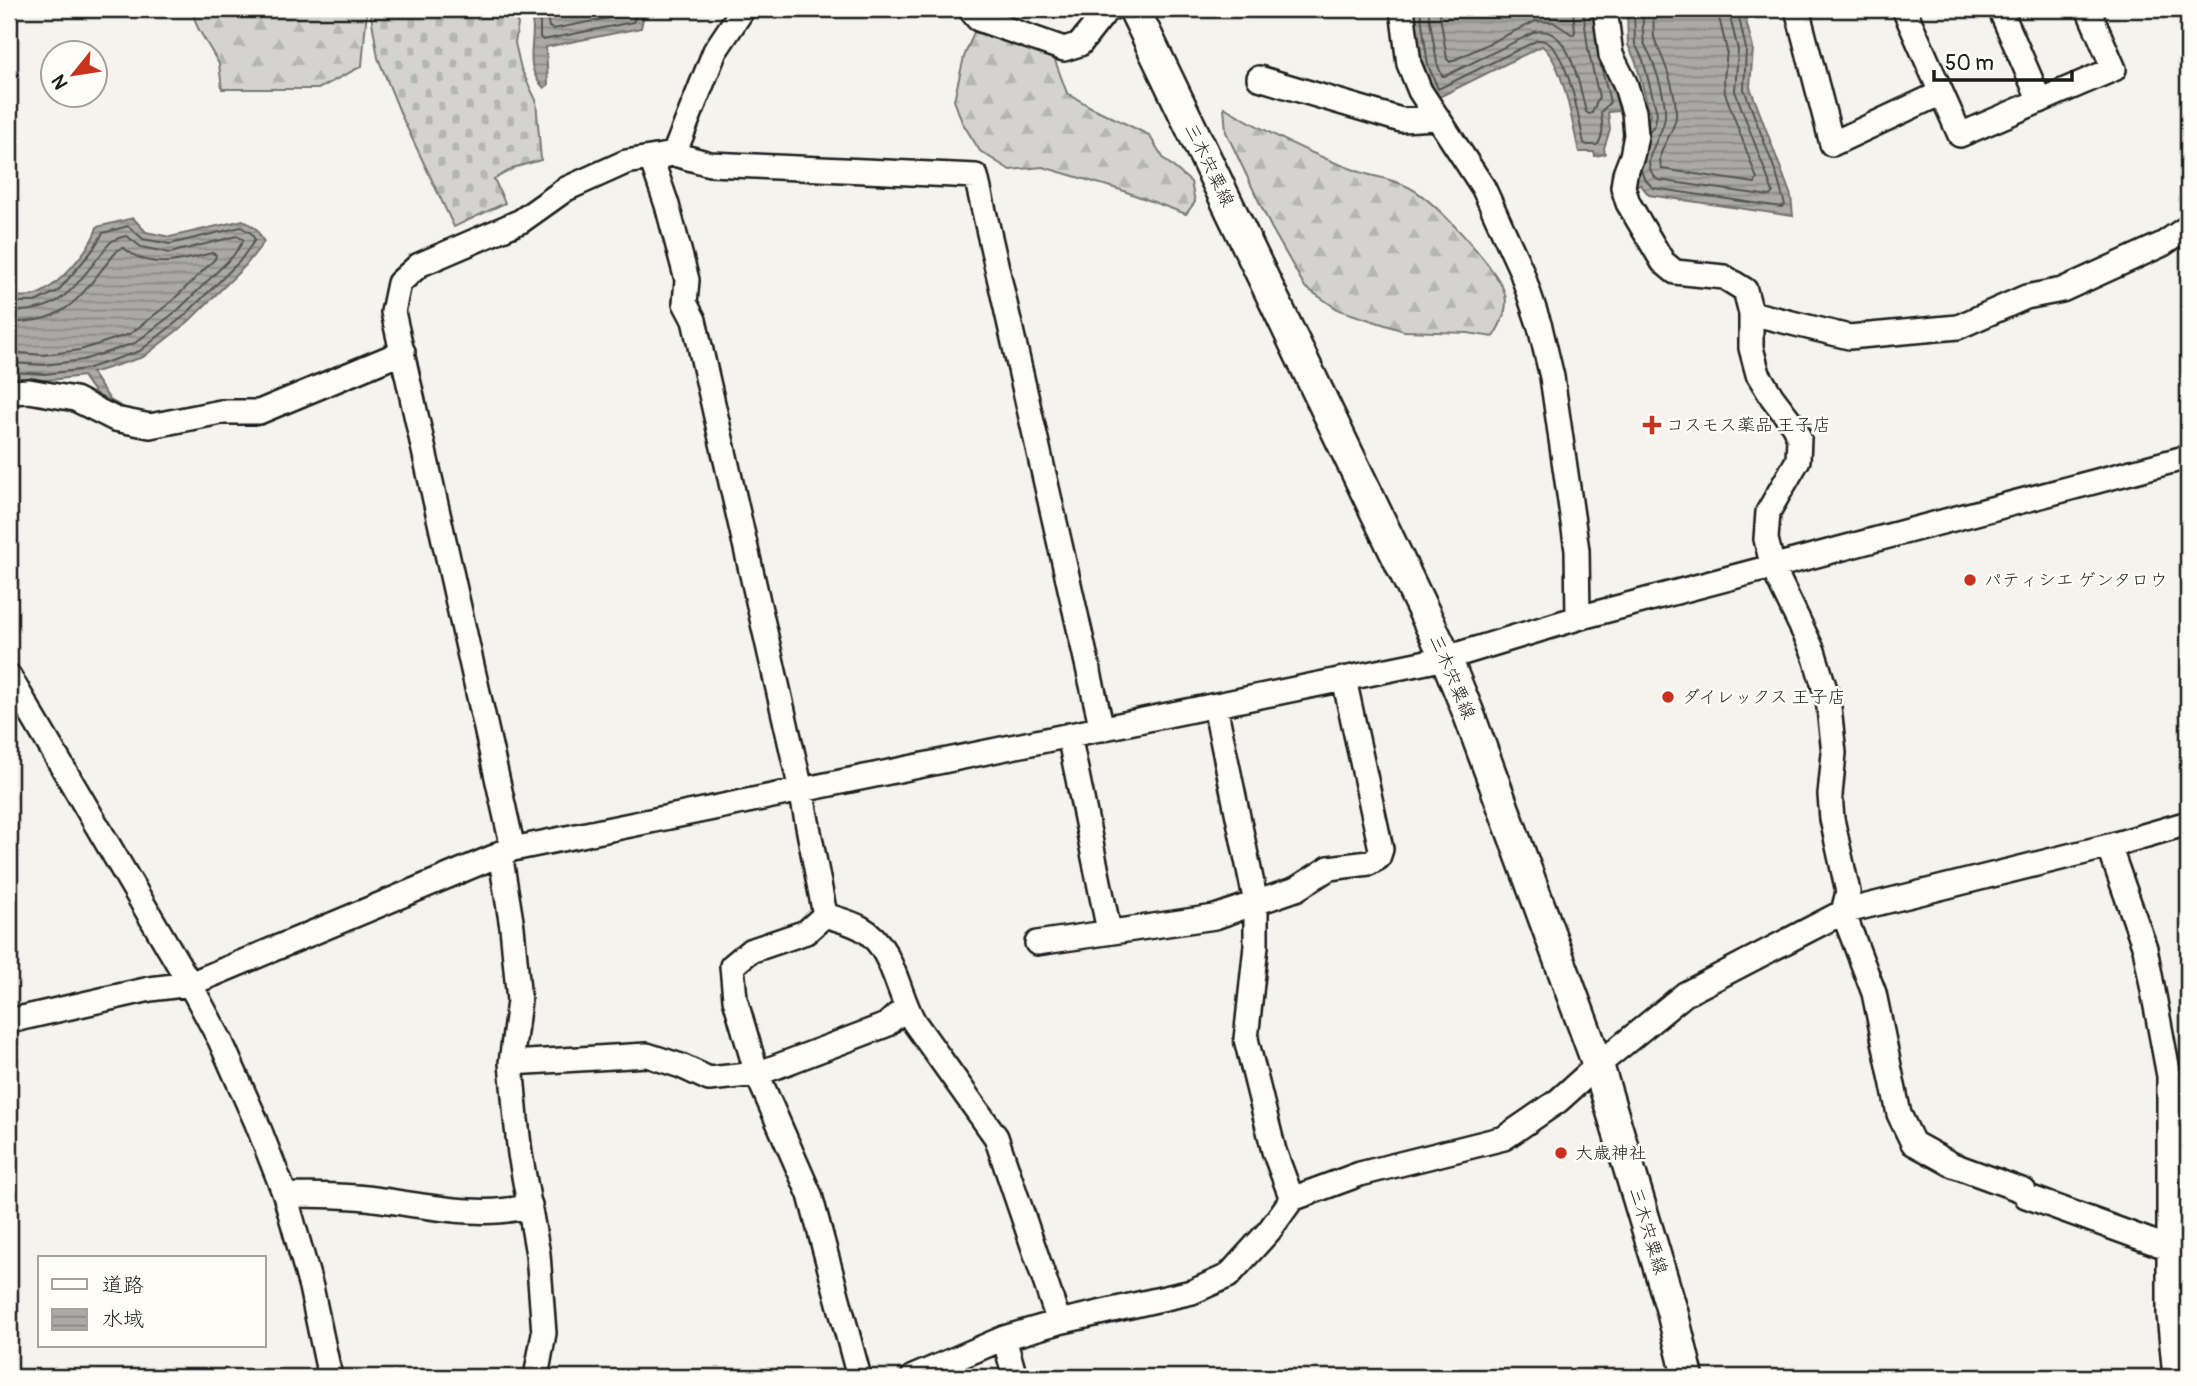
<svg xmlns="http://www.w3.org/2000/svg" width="2197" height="1386" font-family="Pangolin,'Klee One',sans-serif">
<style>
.forest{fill:url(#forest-firs);stroke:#787876;stroke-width:2}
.cemetery{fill:url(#cemetery-stones);stroke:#787876;stroke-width:2}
.water{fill:url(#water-rules);stroke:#72716f;stroke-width:2}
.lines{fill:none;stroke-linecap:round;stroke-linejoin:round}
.shore{stroke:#555553;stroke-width:2}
.minor-casing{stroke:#1c1c1c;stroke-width:28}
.major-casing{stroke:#1c1c1c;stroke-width:35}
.minor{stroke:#fdfcf7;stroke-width:23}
.major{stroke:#fdfcf7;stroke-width:30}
.poi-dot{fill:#c8321e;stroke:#fdfcf7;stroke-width:2.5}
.labels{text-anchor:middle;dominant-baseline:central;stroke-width:5;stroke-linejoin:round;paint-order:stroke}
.street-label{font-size:18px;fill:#1c1c1c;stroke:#fdfcf7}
.poi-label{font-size:18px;fill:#1c1c1c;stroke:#fdfcf7;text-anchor:start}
</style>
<defs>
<pattern id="forest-firs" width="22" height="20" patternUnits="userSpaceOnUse" patternTransform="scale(1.75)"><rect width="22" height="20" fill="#d4d3cf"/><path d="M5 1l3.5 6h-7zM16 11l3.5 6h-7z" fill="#b5b5b1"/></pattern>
<pattern id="cemetery-stones" width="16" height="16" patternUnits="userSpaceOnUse" patternTransform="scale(1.75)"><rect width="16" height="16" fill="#d4d3cf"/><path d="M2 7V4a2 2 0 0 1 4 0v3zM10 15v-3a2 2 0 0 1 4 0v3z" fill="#b5b5b1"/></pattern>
<pattern id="water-rules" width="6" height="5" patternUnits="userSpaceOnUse" patternTransform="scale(1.75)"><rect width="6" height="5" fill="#abaaa6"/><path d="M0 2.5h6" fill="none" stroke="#8a8a86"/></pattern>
</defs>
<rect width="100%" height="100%" fill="#f4f3ee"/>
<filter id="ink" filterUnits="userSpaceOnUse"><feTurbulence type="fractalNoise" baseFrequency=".0143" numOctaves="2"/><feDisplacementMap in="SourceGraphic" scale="14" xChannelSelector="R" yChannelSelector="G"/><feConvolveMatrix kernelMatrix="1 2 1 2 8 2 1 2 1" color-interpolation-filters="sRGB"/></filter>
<g filter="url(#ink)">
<!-- forest -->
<path class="forest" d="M191,9h176l-5,57 -44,23h-96l-3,-25 -21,-36z
M974,32l80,26 13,35 24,14 58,28 15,24 27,23 4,20 -9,12 -65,-24 -78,-23 -33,3 -30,-19 -18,-29 -8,-22 10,-43z
M1224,107c43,26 89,48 136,65 15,5 32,7 46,14 25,10 89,80 98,105 6,16 -3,33 -11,46l-25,-4 -64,-2 -65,-21 -34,-23 -34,-60 -45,-95z"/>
<!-- cemetery -->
<path class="cemetery" d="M370,9h140l8,15 -3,19 6,26 15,31 5,60 -25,7 -22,12 11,24 -51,24 -52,-110 -24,-59z"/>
<!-- water -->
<path class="water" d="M529,9h113l2,5 -3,14 -95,19 2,38 -4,3c-25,-26 -3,-50 -15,-79z
M1413,9h186l5,37 15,65 -11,1 2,18 -6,18 1,6 -10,2 -1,-4h-15c-7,-28 -15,-89 -37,-106l-109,54 -12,-33z
M1627,9h116l10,39 -3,39 41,109 2,20 -144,-21 -9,-11 -9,4 6,-12 -6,-6 12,-41 5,-7 2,-8 -14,-52 -8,-17z
M133,218l13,14 24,5 73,-17 13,9 8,13 -19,24 -57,56 -45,35 -51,16 18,27 16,9c-21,2 -33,-18 -43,-33 -25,3 -49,7 -74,2v-82c7,0 15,1 23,0 23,-5 59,-47 65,-69z"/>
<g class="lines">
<!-- shore -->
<path class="shore" d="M537,9l3,15v13l3,3 90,-18 3,-7v-6
M546,9l3,18 4,2 71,-14 3,-6
M1420,9l8,56 10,24 100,-49c29,-2 41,81 46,103l3,2h10c8,-10 5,-21 4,-33l9,-10 -10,-40
M1428,9l9,54 5,13h3l90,-44c35,-9 45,57 51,80l3,2 3,-1 7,-16 -11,-48 -5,-40
M1439,9l8,50 3,3 86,-41 17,1 20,13 2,-3 -2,-23
M1634,9l1,35 8,16 14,53 -2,11 -6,9
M1643,9c0,10 -1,23 1,33 1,5 5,10 7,15 6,17 15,40 14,59 -1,23 -30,44 -7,64l112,16 3,-4 -38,-101 3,-41 -10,-41
M1653,9c1,9 0,19 1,28 1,5 4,10 6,15 8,19 17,45 16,65 -2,18 -22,34 -14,52l93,14 2,-4 -32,-86 -1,-14 3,-28 -10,-42
M1641,170l3,8 9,10 128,19 4,-2 -9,-32 -32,-84 2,-40 -9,-40
M9,302h26l23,-11 34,-40 11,-18 25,-7 15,13 27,5 71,-17 10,6 4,7 -16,22 -55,54 -44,35 -54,18 -41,5 -36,-2
M9,311c48,2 61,-18 89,-53 12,-14 9,-18 29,-22l14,11 29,6 67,-17 7,4 -11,16 -55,54 -43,33 -52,17 -39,5 -35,-2
M9,322c64,2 73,-32 110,-73l5,-1c26,23 58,13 88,5l4,2 -1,4 -44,43 -41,32 -50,16 -37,5 -34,-3"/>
<!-- minor casing -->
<g class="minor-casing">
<path id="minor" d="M970,9l8,10 86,30 16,-5 26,-33 4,-2
M1402,9l7,55 11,27 63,96 38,83 19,57 12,50 25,173 1,68
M1605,9l6,46 14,28 9,29 2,23 -4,21 -7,18 -2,13 5,16 35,59 12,10 49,5 21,13 6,23v35l7,26 14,23 22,29 5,12 -1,22 -30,52 -2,27 7,29 40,83 15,48 6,54 -4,42 2,24 16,73 -5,20 31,81 25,121 14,29 40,22 71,26 2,5 143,52 19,-6
M1797,9l35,135 109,-51
M1904,9l56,126 154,-66 -26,-60
M2000,9l40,92
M1259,78l142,42 35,-2
M674,154l41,-103 28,-42
M651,158l16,47 20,75 -2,23 9,17 107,470 24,125c12,4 25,7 36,13 32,17 36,65 53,94l82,115 63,185
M1751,313l98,24 109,-10 68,-30 36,-7 101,-46 25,-17
M9,392l20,-1 46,8 40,20 35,7 71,-14h38l144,-60
M9,676l181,308 30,56 36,81 29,74 26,92 19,90
M1215,706l41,197v43l-10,93 28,112 18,48
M1069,735l40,196
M2109,846l36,102 24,128v238l6,63
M513,849l-120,-537 6,-29 20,-18 102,-44 45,-32 60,-27 48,-8 36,10 266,12 126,553
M500,853l12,74 7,74 -8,62 5,56 4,35 18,100 6,79 -8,44
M825,915l-19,17 -56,19 -18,15 3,33 22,75 53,121 49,182
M1037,943l178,-26 81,-28 33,-21 40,-5 9,-5 3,-9 -37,-170
M9,1021l141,-32 40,-5 323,-135 933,-191 132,-40 610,-161
M511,1063l136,-8 34,11 28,13 48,-5 129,-49 19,-17
M285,1195c27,0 54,0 81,3 47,5 119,23 164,7
M1004,1338l11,39
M913,1377l91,-39 55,-16 133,-30 36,-16 41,-45 23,-32 68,-25 144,-36 54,-37 40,-36 87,-71 158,-82 266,-66 79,-23"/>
</g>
<!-- major casing -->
<g class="major-casing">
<path id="major" d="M1134,9l312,649 22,54 130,353 74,246 16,66"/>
</g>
<!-- minor -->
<use href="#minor" class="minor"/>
<!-- major -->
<use href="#major" class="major"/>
</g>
</g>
<!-- markers -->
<g class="poi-dot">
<path d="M1648.5 414.5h7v7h7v7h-7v7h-7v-7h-7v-7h7z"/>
<circle cx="1970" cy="580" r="7"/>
<circle cx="1668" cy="697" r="7"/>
<circle cx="1561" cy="1153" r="7"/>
</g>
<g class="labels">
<!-- street labels -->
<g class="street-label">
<text transform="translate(1209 165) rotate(64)">三木宍粟線</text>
<text transform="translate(1452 677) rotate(67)">三木宍粟線</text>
<text transform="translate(1648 1231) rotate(73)">三木宍粟線</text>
</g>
<!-- poi labels -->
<g class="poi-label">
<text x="1666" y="425">コスモス薬品 王子店</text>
<text x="1984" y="580">パティシエ ゲンタロウ</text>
<text x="1682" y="697">ダイレックス 王子店</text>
<text x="1575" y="1153">大歳神社</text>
</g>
</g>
<!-- margin -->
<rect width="2197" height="1386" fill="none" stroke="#fdfcf7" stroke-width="35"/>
<rect x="18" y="18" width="2162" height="1351" fill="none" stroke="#1c1c1c" stroke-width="2.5" filter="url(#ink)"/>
<!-- legend -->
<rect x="38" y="1256" width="228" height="91" fill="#fdfcf7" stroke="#a3a29f" stroke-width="2"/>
<rect x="52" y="1279" width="35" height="10" fill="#fdfcf7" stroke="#a3a29f" stroke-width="2"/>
<text x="102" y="1292" font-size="21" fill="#1c1c1c">道路</text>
<rect x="52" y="1309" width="35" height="21" fill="url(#water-rules)" stroke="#a3a29f" stroke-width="2"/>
<text x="102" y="1326" font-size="21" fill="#1c1c1c">水域</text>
<!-- north arrow -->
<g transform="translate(74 74) rotate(240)"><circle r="33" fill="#fdfcf7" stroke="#a3a29f" stroke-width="2"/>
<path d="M0-5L12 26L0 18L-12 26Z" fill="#c8321e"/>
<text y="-10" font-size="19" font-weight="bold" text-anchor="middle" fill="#1c1c1c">N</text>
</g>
<!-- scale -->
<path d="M1934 70v10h138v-10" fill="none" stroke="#1c1c1c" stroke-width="3.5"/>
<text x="1945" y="70" font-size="21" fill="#1c1c1c" stroke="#fdfcf7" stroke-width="5" paint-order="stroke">50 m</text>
</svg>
